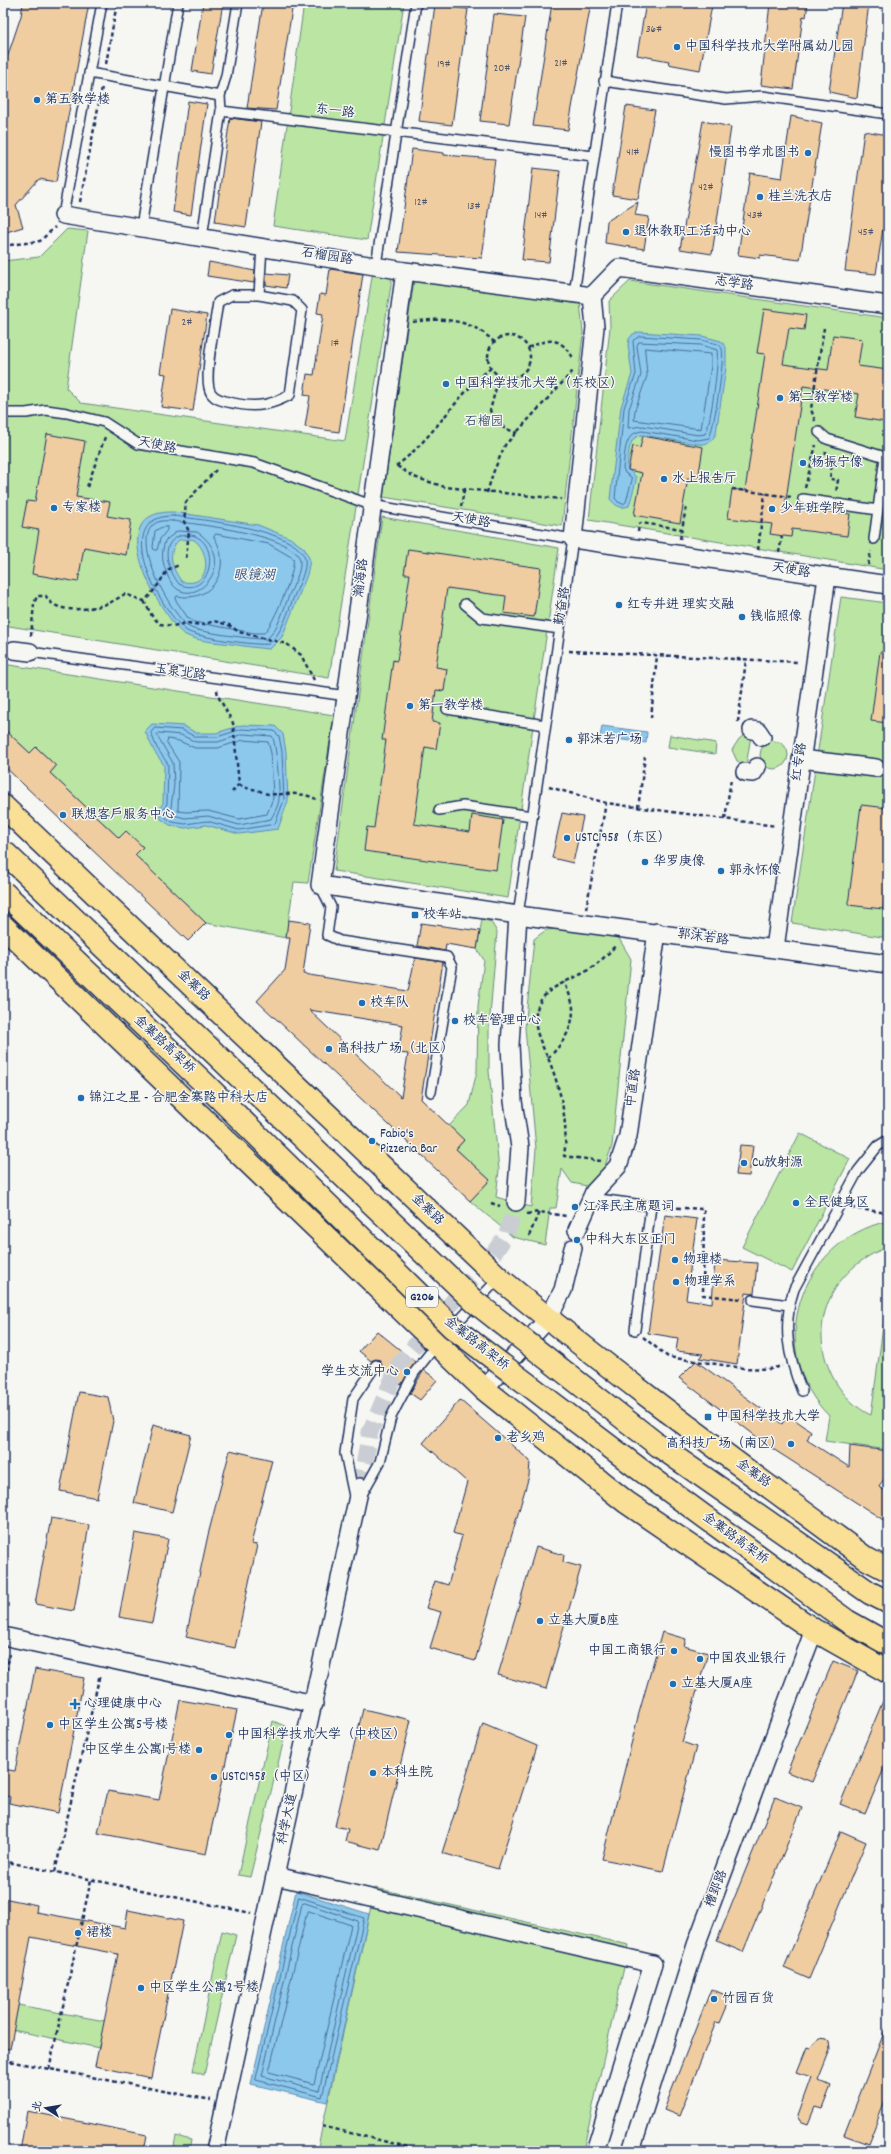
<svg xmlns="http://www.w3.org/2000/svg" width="891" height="2154" font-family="Dekko,'LXGW WenKai TC',sans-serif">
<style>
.green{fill:#bae5a3;stroke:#6a8a80}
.water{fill:#8cc8ec;stroke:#5f8bb3;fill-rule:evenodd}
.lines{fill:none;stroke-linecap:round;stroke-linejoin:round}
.shore{stroke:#486c97;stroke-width:1}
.building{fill:#efcda0;stroke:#1b2f5e;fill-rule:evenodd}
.street-tunnel{stroke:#caced4;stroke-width:17;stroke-dasharray:17 8;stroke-linecap:butt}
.lane-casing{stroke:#1b2f5e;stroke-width:12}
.street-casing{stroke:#1b2f5e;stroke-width:20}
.highway-casing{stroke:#1b2f5e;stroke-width:25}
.path{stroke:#1b2f5e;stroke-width:2.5;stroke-dasharray:4 3;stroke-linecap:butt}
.lane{stroke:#f6f6f2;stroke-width:9}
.street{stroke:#f6f6f2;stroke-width:17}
.highway{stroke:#fadf96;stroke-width:22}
.highway-bridge-casing{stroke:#1b2f5e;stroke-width:25;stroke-linecap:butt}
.highway-bridge{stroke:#fadf96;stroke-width:22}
.poi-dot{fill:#1f6fb2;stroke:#f6f6f2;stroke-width:1.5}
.labels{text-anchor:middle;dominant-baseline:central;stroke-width:3;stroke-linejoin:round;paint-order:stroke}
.number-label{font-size:11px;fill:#50566e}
.shield{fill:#f6f6f2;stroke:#5d6b8a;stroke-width:1}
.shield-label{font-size:12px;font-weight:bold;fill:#1b2f5e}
.poi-label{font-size:13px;fill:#1b2f5e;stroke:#f6f6f2;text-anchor:start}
.street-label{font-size:13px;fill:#1b2f5e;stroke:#f6f6f2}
.park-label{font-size:13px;fill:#3b536c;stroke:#f6f6f2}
.water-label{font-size:14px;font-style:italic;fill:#375582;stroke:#f6f6f2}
</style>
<rect width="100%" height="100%" fill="#f6f6f2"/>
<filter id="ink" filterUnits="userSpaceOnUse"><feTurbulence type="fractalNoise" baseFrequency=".025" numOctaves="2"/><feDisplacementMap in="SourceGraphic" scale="8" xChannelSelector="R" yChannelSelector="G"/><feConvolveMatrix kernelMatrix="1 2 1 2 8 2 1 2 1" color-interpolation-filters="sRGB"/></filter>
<g filter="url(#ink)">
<!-- green -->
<path class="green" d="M304,3h100l-37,237 -94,-14z
M67,229l21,2 -22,157 15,15 264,38 28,-170 19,8 -63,399 -326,-53v-364l36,-4z
M414,280l166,22 3,31 -21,193 -179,-29z
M630,281l258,37v252l-299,-50 21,-193 -1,-26z
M382,517l177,31 -51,350 -174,-27z
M841,597l47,6v335l-96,-15z
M3,664l331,51 -26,168 -14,-1 -8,56 -80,-15 -71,-68 8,-8 -24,-9 -69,-65 6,-7 -20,-19 -6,6 -27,-25z
M670,735l46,8 -1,11 -47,-7z
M744,735l7,1 -5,30 -9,-5 -5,-11 7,-11z
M760 755a14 14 0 1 1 28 0a14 14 0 1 1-28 0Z
M482,919l9,3 6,10 -8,96v43l10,99 -3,27 35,10 5,-58 -11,-121 9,-89 12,-9 11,-1 60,6 14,24 -19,187 -10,28 -15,12 -15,-3 -10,-14 -6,39h-6l-5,37 -32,-8 -43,-36 20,-21 -34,-31 8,-9 -15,-14 20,-21 8,-34 1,-65 6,-46 -7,-11z
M800,1133l50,26 -58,113 -50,-25z
M888,1221v26c-57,21 -84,80 -53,134 8,14 22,28 36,34l17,-125v160l-63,-9 4,-25c-66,-66 -30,-175 59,-195z
M273,1721l14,6 -37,150 -12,-2z
M375,1888l254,57 -46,206h-266z
M222,1931l14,4 -32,140 -11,-4z
M18,2005l87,16 -6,27 -86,-18z
M176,2136l15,4 -2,11h-16z"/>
<!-- water -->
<path class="water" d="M639,332l63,4 19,5 5,6v21l-10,65c-4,9 -9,12 -18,11l-56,-9c-15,2 -13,21 -15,33l9,9v4l-7,25c-9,3 -13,0 -19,-7l11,-92 11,-33 -4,-29 1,-6 4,-5z
M174,512l84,13 32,13 14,10 6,12 -3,15 -25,62 -12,12c-14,-1 -26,-3 -39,-5 -14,-2 -30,-2 -43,-8 -11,-4 -17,-17 -24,-26 -19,-29 -53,-100 10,-98zM179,540c4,0 12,-2 15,0 13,8 18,37 0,42 -3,1 -8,0 -12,0 -10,-13 -16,-30 -3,-42z
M152,724l32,2 12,7h20l26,-8 33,1 8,8 3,18 2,49 -10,28 -39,5 -33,-9 -21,3 -15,-3 -9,-6 -2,-9 4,-7 1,-38 -10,-14 -9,-20z
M602,726l45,6 -1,11 -46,-6z
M296,1891l73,23 -42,188 -76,-18z"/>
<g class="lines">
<!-- shore -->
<path class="shore" d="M640,336l61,4 17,4c1,1 4,3 4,5 3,9 -8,80 -13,89l-11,2 -56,-9c-18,2 -17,22 -19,37l2,5 6,4 1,3 -6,22 -3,2 -5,-2 -3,-4 9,-90 12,-34 -3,-33z
M639,342l62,3 16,5c2,12 -6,74 -12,84l-7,1 -55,-9 -15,2 1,-19 12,-34 -4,-29z
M645,348l66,6v12l-10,63 -67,-9 1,-10 12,-34z
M174,516c27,4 124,13 131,43 2,10 -6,26 -10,35 -8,19 -11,36 -26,50 -12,2 -73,-7 -82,-13 -27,-19 -78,-117 -13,-115z
M173,521c22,3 125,14 127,40 1,11 -6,23 -10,32 -7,17 -10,33 -23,46 -10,1 -68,-7 -76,-11 -19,-10 -65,-94 -33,-106 4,-2 10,-1 15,-1z
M167,527v3l-7,9 -3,11h-3l-1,-3 2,-16 5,-3z
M178,531l19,1c49,32 -13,90 -30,42 -5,-12 -6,-20 -2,-33z
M216,534l53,10 24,14c4,11 -20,67 -29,75h-10l-60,-11 -6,-4 -13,-19 2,-3c37,8 56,-30 37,-59z
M179,536c5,0 12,-2 16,0 27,11 14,63 -16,48 -10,-13 -21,-40 0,-48z
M155,728l27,2 14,7h21l25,-8 32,2 5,5 3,16 2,48 -9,24 -36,6 -32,-9 -22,3 -13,-2 -7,-5 -1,-7 3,-7 1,-39 -11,-16 -6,-15z
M159,733l22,2 15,7h22l25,-8 29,2c4,5 8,53 7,62 0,7 -5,15 -8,21l-32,6 -31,-9 -23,2 -15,-4 4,-29 -1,-22 -16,-28z
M168,739l11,2 16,7h23l25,-8 25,2 3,11 2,45 -6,16 -28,5 -31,-8 -22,1 -8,-1 1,-49 -12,-19z
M299,1897l65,21 -42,179 -66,-17z
M305,1903l53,18 -39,170 -57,-15 40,-172z
M309,1911l42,14 -37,159 -45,-12 38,-160z"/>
</g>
<!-- building -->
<path class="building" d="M23,3h66l-33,179 -17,-3 -23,26 7,22 -20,6v-163l18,-54z
M203,3h20l-12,71 -19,-3z
M263,3h30l-17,107 -29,-2z
M552,3h39l-23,127 -35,-4z
M646,3l66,2 -12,65 -32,-6 1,-3 -32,-6z
M770,3h38l-2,14 -3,-1 -10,73 -32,-4z
M842,3h27l-12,95 -28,-6z
M435,5l33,4 -16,116 -33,-4z
M494,14l31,3 -16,107 -29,-3z
M188,101l19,3 -16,111 -18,-3z
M626,106l29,4 -17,89 -26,-4z
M791,116l31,7 -22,137 -40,-5v3l-22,-3 12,-82 32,5z
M230,118l31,4 -15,105 -31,-5z
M703,121l28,6 -19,127 -32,-5z
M864,131l24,4v61l-12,78 -31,-3z
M412,149l32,4v2l51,4 -13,99 -84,-6z
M533,168l27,3 -11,91 -27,-2z
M638,202l-3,13 14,2 -5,32 -39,-6 2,-22z
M209,262l46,9 -1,12 -47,-7z
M330,269l33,5 -24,158 -34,-5 5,-31 -6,-1 3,-21 7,1 9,-61 -6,-1 3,-19 6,1z
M266,273l22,2 -2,13 -20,-3z
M170,309l37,6 -14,96 -32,-4 5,-33 -6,-1z
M764,309l42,6 -2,15 -15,-2 -6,36 45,6 5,-35 29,4 -4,27 30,4v35l-3,17 -30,-5 4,-23 -56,-8 -18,120 65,8 -3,22 -55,-7 -1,8 -21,-3 2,-10 -44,-6 4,-29 13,2 20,-137 -8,-1z
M47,434l38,7 -9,56 34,5 -3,14 24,4 -5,35 -42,-8 -6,35 -46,-8 7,-44 -17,-3 5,-26 8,1z
M643,436l60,11 -5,33 -10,-2 -8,45 -46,-8 8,-42 -14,-3 5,-24 7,2z
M408,549l133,19 -7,49 -30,-4 2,-17 -59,-8 -11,79 11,2 -3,22 -8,-1 -4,32 8,1 -4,26 -11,-2 -11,77 56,8 2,-17 31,5 -7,50 -132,-19 3,-24 7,1 12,-88h-4l11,-80 4,1 13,-87h-6z
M880,652h8v71l-17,-2z
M3,728l27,25 6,-6 20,19 -6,7 69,65 7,-7 17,16 -8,8 71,68 -18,18 -185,-176z
M861,805l27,3v65l-5,36 -35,-4z
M562,813l21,4 -10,46 -21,-5z
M288,920l22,3 -7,51 105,17 7,-33 28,4 -22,137 43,41 -8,9 34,31 -20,21 -213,-200 28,-31 5,-32h-4zM309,1010l94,15 -5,28 10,1 -7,43z
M421,923l59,8 -3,18 -31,-5 -1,7 -28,-5z
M740,1145l13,1 -4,30 -13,-1z
M665,1215l32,4 -11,80 26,4 3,-43 42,3 -3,31 -8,-1 -9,71 -38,-6 4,-4 -27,-3 2,-13 -30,-5z
M377,1331l38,31 -14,23 -20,-16 1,-4 -2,-5 -4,-1 -5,2 -12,-10z
M696,1361l86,63 6,-9 23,16 -4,9 42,27 1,-21 38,5v21l-9,15 9,6v30l-115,-74 -94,-71z
M424,1370l13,10 -17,20 -10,-7z
M79,1392l29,5 5,24 -16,77 -37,-7z
M460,1400l70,61 -1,15 -54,185 -45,-13 11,-36 -15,-4 9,-27 13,4 14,-49 -9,-3 14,-51 -44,-39z
M153,1425l38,10 -19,77 -38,-9z
M230,1450l42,10 -21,84 6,1 -22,103 -49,-11 22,-102z
M51,1518l38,7 -15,86 -39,-7z
M135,1533l33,6 -16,84 -33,-6z
M536,1547l28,8 -1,7 18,5 -35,122 -48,-14z
M662,1632l24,7 -2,7 24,7 -26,89 14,5 -33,124 -61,-12 37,-146z
M833,1661l25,10 -46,111 -25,-10z
M35,1669l49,9 -26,135 -49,-10 1,-6 -7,-2v-26l12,2z
M888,1689v70l-23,55 -25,-10z
M180,1700l57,10 -31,144 -108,-21 10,-42 51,9z
M363,1709l48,11 -31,130 -35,-9 3,-12 -13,-3z
M483,1723l54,23 -39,123 -56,-16z
M775,1797l27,11 -59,144 -26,-11z
M841,1831l25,11 -57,137 -25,-11z
M3,1898l34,7 -1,7 89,16 3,-18 55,11 -32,157 -56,-12 23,-112 -87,-17 -21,112 -7,-1z
M711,1989l19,8 -11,26 -3,-1 -37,94 -15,-6z
M887,2025l1,69 -20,50 -24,-9z
M819,2038l7,1 3,3 1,8 -12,30 13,6 -9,23 -7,-2 -7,17 -8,-3 -3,-5 14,-39 -14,-5 10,-25 3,1z
M27,2111l120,24 -3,16h-124z"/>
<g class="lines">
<!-- street-tunnel -->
<path class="street-tunnel" d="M360,1487l10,-55 29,-68 92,-107 16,-23 9,-32"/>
<!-- lane casing -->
<g class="lane-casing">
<path id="lane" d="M89,73l131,23 1,15 372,45
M604,81l122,18 36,-3 126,18
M220,96l6,-20 12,-73
M63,215l39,-212
M141,227l37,-224
M202,237l19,-126
M376,265l40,-262
M574,294l43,-291
M259,295h-27l-14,7c-2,18 -16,78 -7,91 5,8 18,9 27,11 20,4 35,0 52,-9l12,-85 -9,-9 -34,-6 3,-48
M3,413h23l20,-3 21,3 37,9 34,22 116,19 117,42 202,34 -55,376
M819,432l8,7 58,18 -11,82
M803,499l75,11
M465,604l17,14 78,11
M30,652l317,44
M447,709l98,16
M439,810l24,-4 69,10
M320,885l11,22 -4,28 13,6 107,16 5,10 -21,125
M591,1198l60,8 -16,124
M753,1300l36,5
M802,1391c-14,-34 -20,-66 -8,-102l64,-118 20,-25 10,-6
M362,1494l18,-32 11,-45 23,-44 23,-29 62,-66
M354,1496l-9,-43 8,-54 23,-34"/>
</g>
<!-- street casing -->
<g class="street-casing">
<path id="street" d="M63,215l342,56 187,25
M405,271l-85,614 198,30 370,49
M592,296l3,31 -22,212 315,46
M592,296l27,-28 269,37
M14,650l16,2
M752,730l6,1 4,6
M801,759l75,9
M745,772l8,1 4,-6
M775,948l52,-371
M516,1202l4,-55 -7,-46 -3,-56 8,-130
M577,1230l17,-38 24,-26 10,-30 29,-204
M484,1389l64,-70 15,-29 10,-42
M3,1636l311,68
M276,1876l377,88 -58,187
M215,2151l145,-664
M631,2151l65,-206 118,-315"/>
</g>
<!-- highway casing -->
<g class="highway-casing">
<path id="highway" d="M3,806l496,472c118,99 244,189 368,281l21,11
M3,926l481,463 142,113 188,128 74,42"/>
</g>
<!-- path -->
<path class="path" d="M106,64l11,-61
M80,202l22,-115
M3,246l37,-5 15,-14
M413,322c30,-5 59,-3 81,20
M488 357a21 21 0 1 1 42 0a21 21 0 1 1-42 0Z
M528,348c23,-11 32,-11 46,11
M502,377l-4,3 -8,31 14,17 13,5
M815,421l-4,-12 13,-81
M826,451l-1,10 7,1 -2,17 8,1 -2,13
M396,466c37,-27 59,-70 95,-98
M397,466l17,11 31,10 116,12
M87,487l18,-50
M805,488l11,-43
M732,489l59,8
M487,493l6,-20 12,-28 68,-74
M461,507l3,-17
M638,532l1,-8 2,-1 41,6
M680,539l6,-31
M758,550l7,-57
M779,553l3,-17
M186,558l3,-27 -5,-9 2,-20 30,-32
M868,565l3,-14
M144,601l8,15 8,8 13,2 14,-3 15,2 12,-4 15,4 10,7 48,12 14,11 13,25
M31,636l3,-32 3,-8h9c8,18 41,14 57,9 8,-2 15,-7 22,-11l19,7c6,-4 20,-24 23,-31l12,-5
M569,651l230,11
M217,690l1,6 15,27 6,61c6,5 10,4 18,6 4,1 8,4 12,4 17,1 31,-3 47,5
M651,718l6,-63
M738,722l8,-62
M549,787l57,16 170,23
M232,792l7,-8
M638,808l7,-51
M725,819l6,-40
M586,909l20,-106
M548,1058c14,-13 25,-29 25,-49 0,-8 -6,-19 -8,-27
M601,1161l-37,-5c3,-19 1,-39 -3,-58 -3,-12 -8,-29 -13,-40 -9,-19 -19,-37 -7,-58 10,-15 31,-20 46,-29 11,-7 20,-16 29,-26
M491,1203l9,3
M663,1207l41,2 -1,86 39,4
M851,1208l37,5
M527,1214l12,-2 27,4
M529,1236l10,-24
M643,1337l25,20 75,11 27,1 12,-3
M3,1684l7,-30
M3,1861l248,52
M55,1872l45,-198
M3,2060l208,40
M49,2069l42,-189
M322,2126l102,25"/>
<!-- lane -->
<use href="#lane" class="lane"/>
<!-- street -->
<use href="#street" class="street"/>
<!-- highway -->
<use href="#highway" class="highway"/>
<!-- highway-bridge casing -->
<g class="highway-bridge-casing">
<path id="highway-bridge" d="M3,851l472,451 184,144 211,147 18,9
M3,892l200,190 249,245 186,141 209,153 41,23"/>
</g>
<!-- highway-bridge -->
<use href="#highway-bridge" class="highway-bridge"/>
</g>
</g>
<!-- markers -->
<g class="poi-dot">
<circle cx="677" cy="47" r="4"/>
<circle cx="37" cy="100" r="4"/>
<circle cx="808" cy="153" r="4"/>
<circle cx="760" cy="197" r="4"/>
<circle cx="626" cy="232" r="4"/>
<circle cx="446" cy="384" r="4"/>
<circle cx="780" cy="398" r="4"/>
<circle cx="803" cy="463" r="4"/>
<circle cx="664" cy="479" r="4"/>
<circle cx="54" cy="508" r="4"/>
<circle cx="772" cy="509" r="4"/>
<circle cx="619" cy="605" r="4"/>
<circle cx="742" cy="617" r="4"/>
<circle cx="410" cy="706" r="4"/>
<circle cx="569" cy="740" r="4"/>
<circle cx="63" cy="815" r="4"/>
<circle cx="567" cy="838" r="4"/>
<circle cx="645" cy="862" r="4"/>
<circle cx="721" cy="871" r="4"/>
<rect x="411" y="911" width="8" height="8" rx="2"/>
<circle cx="362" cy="1003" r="4"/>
<circle cx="455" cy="1021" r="4"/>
<circle cx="329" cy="1049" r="4"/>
<circle cx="81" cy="1098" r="4"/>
<circle cx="372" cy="1141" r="4"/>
<circle cx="744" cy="1163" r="4"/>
<circle cx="796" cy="1203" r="4"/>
<circle cx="575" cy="1207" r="4"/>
<circle cx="577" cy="1240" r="4"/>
<circle cx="675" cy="1260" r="4"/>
<circle cx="676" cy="1282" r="4"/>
<circle cx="407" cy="1372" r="4"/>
<rect x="704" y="1413" width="8" height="8" rx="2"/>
<circle cx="498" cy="1438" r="4"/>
<circle cx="791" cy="1444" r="4"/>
<circle cx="540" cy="1621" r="4"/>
<circle cx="674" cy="1651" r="4"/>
<circle cx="700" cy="1659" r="4"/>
<circle cx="673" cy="1684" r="4"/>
<path d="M73 1698h4v4h4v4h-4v4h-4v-4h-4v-4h4z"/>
<circle cx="50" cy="1725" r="4"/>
<circle cx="229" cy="1735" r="4"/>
<circle cx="199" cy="1750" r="4"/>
<circle cx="373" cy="1773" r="4"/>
<circle cx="214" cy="1777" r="4"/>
<circle cx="78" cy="1933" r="4"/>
<circle cx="141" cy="1988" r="4"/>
<circle cx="714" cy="1999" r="4"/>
</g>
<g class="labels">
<!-- number labels -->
<g class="number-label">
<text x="654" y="30">36#</text>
<text x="561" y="64">21#</text>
<text x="444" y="65">19#</text>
<text x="502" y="69">20#</text>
<text x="633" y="153">41#</text>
<text x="706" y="188">42#</text>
<text x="421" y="203">12#</text>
<text x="474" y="207">13#</text>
<text x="541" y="216">14#</text>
<text x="755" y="216">43#</text>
<text x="866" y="233">45#</text>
<text x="187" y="323">2#</text>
<text x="335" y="344">1#</text>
</g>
<!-- shield labels -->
<rect class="shield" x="406" y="1287" width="32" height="20" rx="3"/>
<g class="shield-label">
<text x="422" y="1297">G206</text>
</g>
<!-- poi labels -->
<g class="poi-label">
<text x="685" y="47">中国科学技术大学附属幼儿园</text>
<text x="45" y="100">第五教学楼</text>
<text x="800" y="153" text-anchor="end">慢图书学术图书</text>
<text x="768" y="197">桂兰洗衣店</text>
<text x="634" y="232">退休教职工活动中心</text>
<text x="454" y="384">中国科学技术大学（东校区）</text>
<text x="788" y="398">第二教学楼</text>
<text x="811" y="463">杨振宁像</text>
<text x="672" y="479">水上报告厅</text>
<text x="62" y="508">专家楼</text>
<text x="780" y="509">少年班学院</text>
<text x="627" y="605">红专并进 理实交融</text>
<text x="750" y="617">钱临照像</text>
<text x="418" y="706">第一教学楼</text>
<text x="577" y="740">郭沫若广场</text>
<text x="71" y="815">联想客户服务中心</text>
<text x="575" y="838">USTC1958（东区）</text>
<text x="653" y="862">华罗庚像</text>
<text x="729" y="871">郭永怀像</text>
<text x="423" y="915">校车站</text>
<text x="370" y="1003">校车队</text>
<text x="463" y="1021">校车管理中心</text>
<text x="337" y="1049">高科技广场（北区）</text>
<text x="89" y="1098">锦江之星 - 合肥金寨路中科大店</text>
<text x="380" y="1134">Fabio's<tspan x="380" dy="15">Pizzeria Bar</tspan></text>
<text x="752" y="1163">Cu放射源</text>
<text x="804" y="1203">全民健身区</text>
<text x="583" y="1207">江泽民主席题词</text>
<text x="585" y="1240">中科大东区正门</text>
<text x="683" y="1260">物理楼</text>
<text x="684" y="1282">物理学系</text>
<text x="399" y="1372" text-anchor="end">学生交流中心</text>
<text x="716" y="1417">中国科学技术大学</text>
<text x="506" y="1438">老乡鸡</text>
<text x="783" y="1444" text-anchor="end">高科技广场（南区）</text>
<text x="548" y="1621">立基大厦B座</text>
<text x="666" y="1651" text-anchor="end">中国工商银行</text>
<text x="708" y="1659">中国农业银行</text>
<text x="681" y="1684">立基大厦A座</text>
<text x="84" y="1704">心理健康中心</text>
<text x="58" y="1725">中区学生公寓5号楼</text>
<text x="237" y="1735">中国科学技术大学（中校区）</text>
<text x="191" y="1750" text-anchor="end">中区学生公寓1号楼</text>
<text x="381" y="1773">本科生院</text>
<text x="222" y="1777">USTC1958（中区）</text>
<text x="86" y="1933">裙楼</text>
<text x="149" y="1988">中区学生公寓2号楼</text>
<text x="722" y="1999">竹园百货</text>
</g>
<!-- street labels -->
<g class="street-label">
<text transform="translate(335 112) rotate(7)">东一路</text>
<text transform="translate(327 257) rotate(9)">石榴园路</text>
<text transform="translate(734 284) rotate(8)">志学路</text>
<text transform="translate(157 446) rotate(12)">天使路</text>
<text transform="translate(471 521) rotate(10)">天使路</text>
<text transform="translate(791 571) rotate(9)">天使路</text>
<text transform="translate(362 578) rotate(-83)">瀚海路</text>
<text transform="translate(563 606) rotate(-81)">勤奋路</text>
<text transform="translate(180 673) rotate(8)">玉泉北路</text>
<text transform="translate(800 762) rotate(-82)">红专路</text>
<text transform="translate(703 938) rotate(8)">郭沫若路</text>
<text transform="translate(193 986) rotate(44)">金寨路</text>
<text transform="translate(164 1045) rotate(43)">金寨路高架桥</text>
<text transform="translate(634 1088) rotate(-82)">中直路</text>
<text transform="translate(427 1210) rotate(44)">金寨路</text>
<text transform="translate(476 1344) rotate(38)">金寨路高架桥</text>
<text transform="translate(753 1474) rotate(36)">金寨路</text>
<text transform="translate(735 1539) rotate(36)">金寨路高架桥</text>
<text transform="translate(288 1819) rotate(-78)">科学大道</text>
<text transform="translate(717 1889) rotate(-69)">槽郢路</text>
</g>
<!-- park labels -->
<g class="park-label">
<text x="484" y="422">石榴园</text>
</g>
<!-- water labels -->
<g class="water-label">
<text x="254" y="576">眼镜湖</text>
</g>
</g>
<!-- margin -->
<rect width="891" height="2154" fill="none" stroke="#f6f6f2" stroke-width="16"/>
<rect x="8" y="8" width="875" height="2138" fill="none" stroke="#1b2f5e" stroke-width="1.5" filter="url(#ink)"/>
<!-- north arrow -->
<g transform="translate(46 2108) rotate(282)" stroke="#f6f6f2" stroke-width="3" paint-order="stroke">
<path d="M0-3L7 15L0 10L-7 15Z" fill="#1b2f5e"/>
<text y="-6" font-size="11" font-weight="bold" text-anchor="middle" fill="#1b2f5e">北</text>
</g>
</svg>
